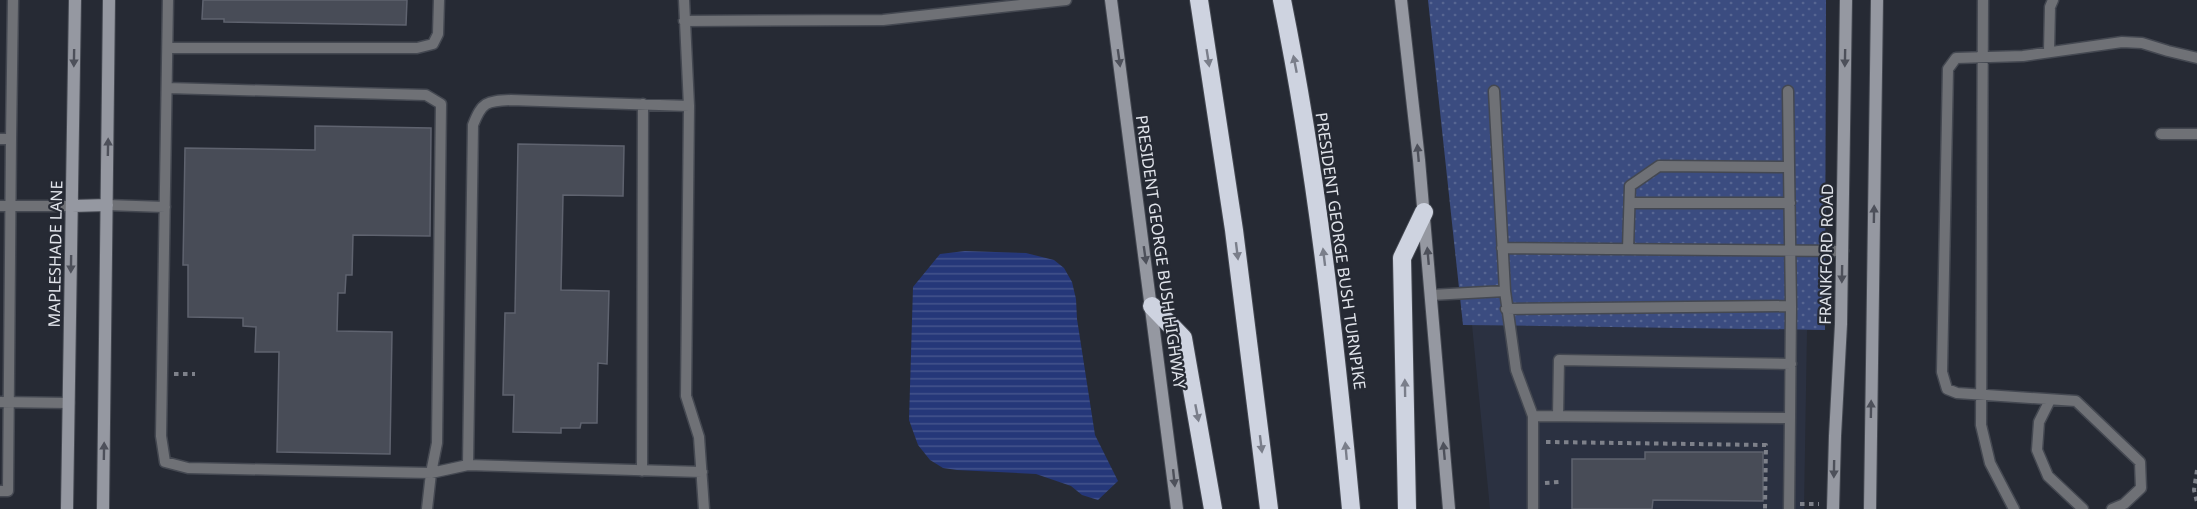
<svg xmlns="http://www.w3.org/2000/svg" width="2197" height="509" font-family="'Noto Sans',sans-serif">
<style>
.built{fill:#2b3141}
.grass{fill:url(#grass-dots)}
.water{fill:url(#water-rules)}
.building{fill:#484c57;stroke:#5f636f;stroke-width:1.5}
.lines{fill:none;stroke-linecap:round;stroke-linejoin:round}
.lane-casing{stroke:#444851;stroke-width:13}
.secondary-casing{stroke:#444851;stroke-width:14}
.highway-casing{stroke:#444851;stroke-width:20}
.path{stroke:#7e818a;stroke-width:4;stroke-dasharray:4.5 4.5;stroke-linecap:butt}
.lane{stroke:#6f7176;stroke-width:10}
.secondary{stroke:#9598a1;stroke-width:12}
.highway{stroke:#ced3e0;stroke-width:18}
.oneway{fill:#4d505a}
.oneway2{fill:#7a7e8a}
.labels{text-anchor:middle;dominant-baseline:central;stroke-width:4.5;stroke-linejoin:round;paint-order:stroke}
.street-label{font-size:16px;fill:#e1e4eb;stroke:#262a34}
</style>
<defs>
<pattern id="grass-dots" width="8" height="8" patternUnits="userSpaceOnUse" patternTransform="scale(1.5)"><rect width="8" height="8" fill="#3b4c80"/><path d="M2 2h.1M6 6h.1" fill="none" stroke="#576692" stroke-width="1.8" stroke-linecap="round"/></pattern>
<pattern id="water-rules" width="6" height="5" patternUnits="userSpaceOnUse" patternTransform="scale(1.5)"><rect width="6" height="5" fill="#253779"/><path d="M0 2.5h6" fill="none" stroke="#44548c"/></pattern>
</defs>
<rect width="100%" height="100%" fill="#262a34"/>
<!-- built -->
<path class="built" d="M1472,325l335,5 -3,179h-314z"/>
<!-- grass -->
<path class="grass" d="M1428,0h398l-1,330 -362,-5z"/>
<!-- water -->
<path class="water" d="M965,251l61,2 28,7 10,8 8,14 4,17 1,20 18,116 23,46 -20,19 -16,-5 -11,-9 -35,-12 -79,-4 -14,-2 -13,-8 -12,-15 -9,-25 4,-133 27,-33z"/>
<!-- building -->
<path class="building" d="M203,0h204l-1,25 -182,-3v-3h-22z
M315,126l116,2 -1,108 -77,-1 -1,40h-6l-1,18h-7l-1,38 55,1 -2,122 -113,-2 2,-100h-24l1,-25 -13,-1v-8l-55,-1v-52h-5l2,-117 130,2z
M518,144l106,2 -1,50 -60,-1 -2,95 48,1 -2,73 -9,-1 -1,60h-16l-1,5h-19v5l-48,-1 1,-37h-11l2,-82h10z
M1645,452h118v49l-110,-1 -1,9h-80v-50h73z"/>
<g class="lines">
<!-- lane casing -->
<g class="lane-casing">
<path id="lane" d="M168,0l-7,436 4,26 23,6 243,5 37,-8 234,7
M684,0l5,106 -3,290 13,41 5,72
M1983,0l-2,425 9,38 24,46
M684,21l199,-1 183,-20
M168,48h249l16,-4 5,-10 1,-34
M2049,51l1,-44 3,-7
M167,88l259,7 15,9 -4,339 -6,30 -4,36
M1788,91l1,76
M2161,134h36
M0,139h11l-3,352h-8
M11,139l2,-139
M1630,203h160
M107,205l58,2
M0,206h72
M1502,248l341,3
M1628,249l2,-63 29,-20 130,1 2,139 -1,112
M1505,291l11,79 17,46
M1431,295l74,-4 -11,-200
M1506,309l285,-3
M2050,400l-11,22 -2,28 11,26 35,33
M0,402l69,1
M1558,416l1,-56 232,4
M468,465l5,-340c9,-23 13,-24 38,-25l178,6
M642,471l1,-367
M1533,509v-93l257,2 -1,91
M2112,509l12,-5 17,-16 -1,-26 -64,-61 -119,-8 -10,-4 -5,-17 6,-303 8,-11 67,-2 99,-14 20,1 26,8 29,7"/>
</g>
<!-- secondary casing -->
<g class="secondary-casing">
<path id="secondary" d="M1111,0l66,509
M1401,0l18,160 30,349
M72,206l35,-1
M67,509l8,-509
M103,509l6,-509
M1833,509l2,-73 6,-112 5,-324
M1870,509l7,-509"/>
</g>
<!-- highway casing -->
<g class="highway-casing">
<path id="highway" d="M1199,0l35,230 35,279
M1282,0c34,168 53,338 69,509
M1152,306l31,32 30,171
M1407,509l-5,-251 22,-46"/>
</g>
<!-- path -->
<path class="path" d="M174,374h21
M1546,442l220,3 -1,64
M2197,470l-3,20 3,12
M1545,483l14,-1
M1800,504h19"/>
<!-- lane -->
<use href="#lane" class="lane"/>
<!-- secondary -->
<use href="#secondary" class="secondary"/>
<!-- highway -->
<use href="#highway" class="highway"/>
</g>
<!-- one-way arrows -->
<defs><path id="oneway-solid" d="M-6-.8H1V-3.2L6.5 0L1 3.2V.8H-6Z" transform="scale(1.5)"/></defs>
<g class="oneway">
<use href="#oneway-solid" transform="translate(74 58) rotate(91)"/>
<use href="#oneway-solid" transform="translate(1119 58) rotate(82)"/>
<use href="#oneway-solid" transform="translate(1845 58) rotate(91)"/>
<use href="#oneway-solid" transform="translate(108 147) rotate(-89)"/>
<use href="#oneway-solid" transform="translate(1418 153) rotate(-95)"/>
<use href="#oneway-solid" transform="translate(1874 214) rotate(-89)"/>
<use href="#oneway-solid" transform="translate(1145 255) rotate(82)"/>
<use href="#oneway-solid" transform="translate(1428 256) rotate(-95)"/>
<use href="#oneway-solid" transform="translate(71 264) rotate(91)"/>
<use href="#oneway-solid" transform="translate(1842 274) rotate(91)"/>
<use href="#oneway-solid" transform="translate(1871 409) rotate(-89)"/>
<use href="#oneway-solid" transform="translate(104 451) rotate(-89)"/>
<use href="#oneway-solid" transform="translate(1444 451) rotate(-95)"/>
<use href="#oneway-solid" transform="translate(1834 469) rotate(91)"/>
<use href="#oneway-solid" transform="translate(1174 478) rotate(84)"/>
</g>
<g class="oneway2">
<use href="#oneway-solid" transform="translate(1208 58) rotate(81)"/>
<use href="#oneway-solid" transform="translate(1295 64) rotate(-101)"/>
<use href="#oneway-solid" transform="translate(1237 251) rotate(83)"/>
<use href="#oneway-solid" transform="translate(1324 257) rotate(-97)"/>
<use href="#oneway-solid" transform="translate(1405 388) rotate(-91)"/>
<use href="#oneway-solid" transform="translate(1197 413) rotate(79)"/>
<use href="#oneway-solid" transform="translate(1261 444) rotate(83)"/>
<use href="#oneway-solid" transform="translate(1346 451) rotate(-95)"/>
</g>
<g class="labels">
<!-- street labels -->
<g class="street-label">
<text transform="translate(1341 251) rotate(82)">PRESIDENT GEORGE BUSH TURNPIKE</text>
<text transform="translate(1161 252) rotate(82)">PRESIDENT GEORGE BUSH HIGHWAY</text>
<text transform="translate(55 254) rotate(-89)">MAPLESHADE LANE</text>
<text transform="translate(1826 254) rotate(-89)">FRANKFORD ROAD</text>
</g>
</g>
</svg>
